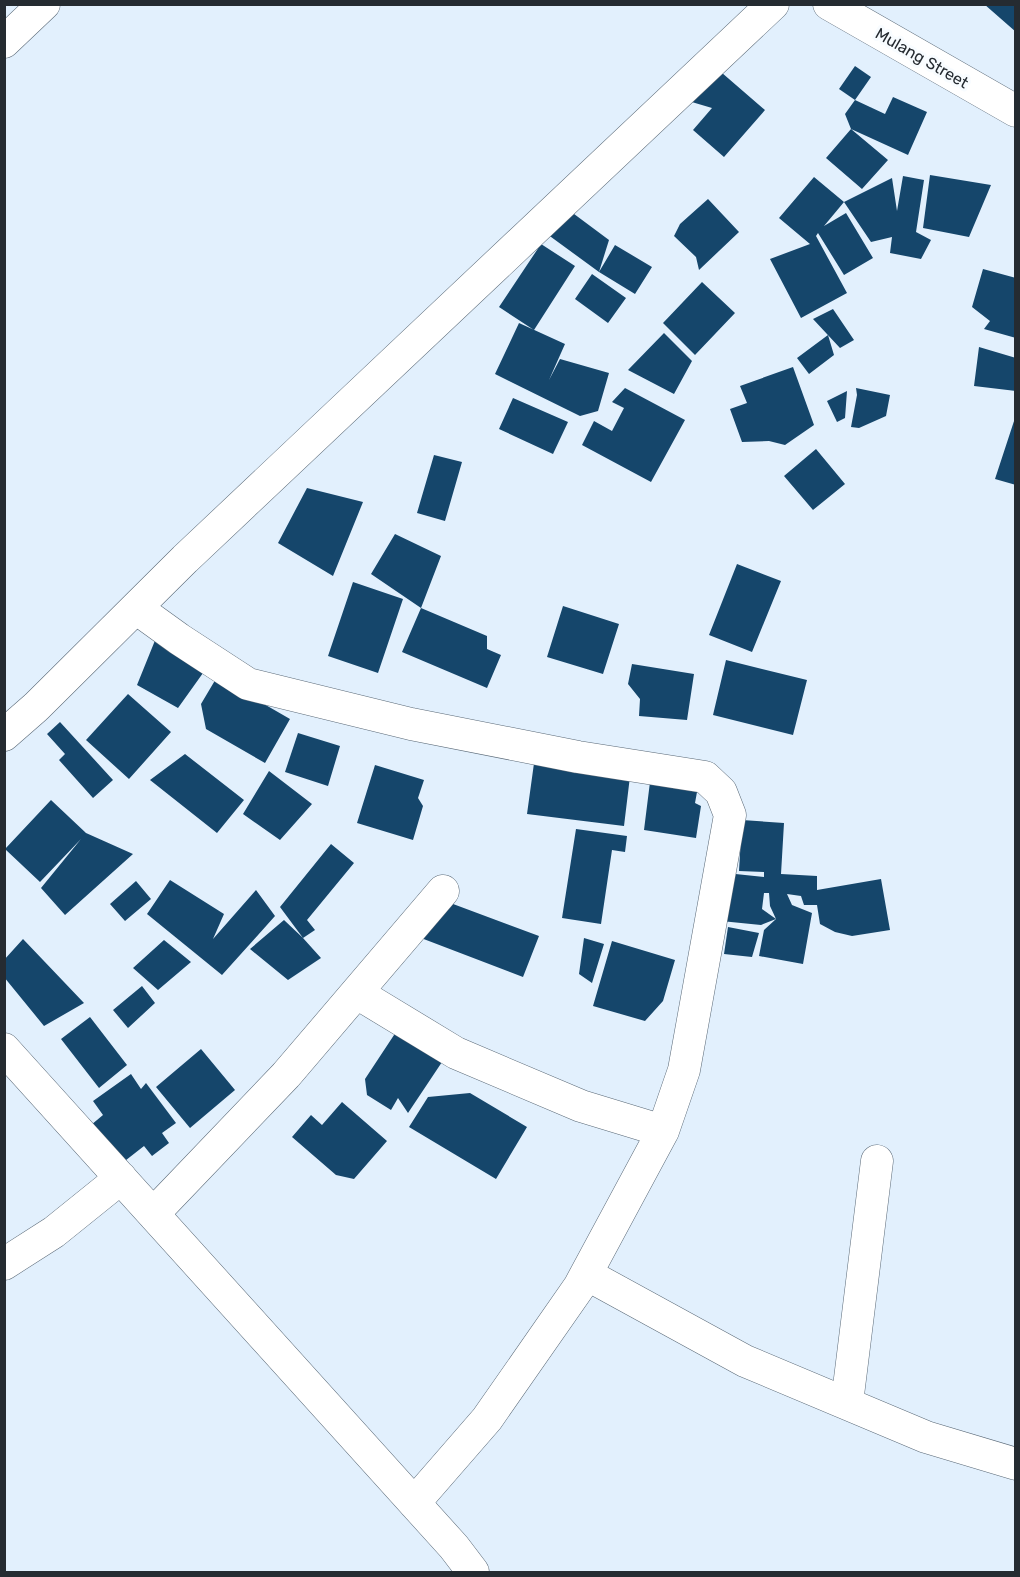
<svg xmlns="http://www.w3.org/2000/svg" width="1020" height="1577" font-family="Rubik,sans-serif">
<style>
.building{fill:#15466b;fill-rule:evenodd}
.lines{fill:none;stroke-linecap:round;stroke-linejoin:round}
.minor-casing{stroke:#5a6977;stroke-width:33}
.minor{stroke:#fff;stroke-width:32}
.labels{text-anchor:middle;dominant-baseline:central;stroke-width:6;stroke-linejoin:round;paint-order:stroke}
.street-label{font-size:16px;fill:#252b31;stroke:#f8fcff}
</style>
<rect width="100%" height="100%" fill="#e2f0fd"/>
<!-- building -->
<path class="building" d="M984,4h32v28z
M714,66l51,44 -41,47 -31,-27 19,-22 -27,-8z
M855,66l16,11 -16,23 -16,-11z
M893,97l34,15 -19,43 -57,-26 -6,-15 10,-14 30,14z
M851,129l37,31 -26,29 -36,-31z
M930,175l61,10 -22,52 -46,-9z
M903,176l21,4 -8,52 15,8 -10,19 -31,-6 2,-16 -21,5 -27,-40 48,-24 5,33z
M814,177l30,25 -20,24 22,-13 27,45 -29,17 -26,-42 -2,3 31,57 -46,25 -31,-59 40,-15 -31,-26z
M708,199l31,33 -40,38 -3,-13 -22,-21 6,-12z
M566,208l43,32 -10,32 -52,-38z
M541,244l34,22 -41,64 -35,-23z
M615,245l37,22 -17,27 -36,-22z
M983,269l33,9v60l-32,-9 6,-8 -18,-14z
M592,274l34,24 -18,25 -33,-24z
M702,282l33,31 -40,42 -32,-32z
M833,309l21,31 -14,8 -27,-29z
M519,323l46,21 -16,36 11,-21 49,14 -11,38 -18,5 -85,-42z
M664,333l28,28 -18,33 -46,-24z
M828,335l6,20 -25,19 -12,-16z
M979,347l37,11v33l-42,-5z
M793,367l21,58 -29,20 -16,-4 -27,1 -12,-33 17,-6 -7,-17z
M625,388l60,32 -34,62 -69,-37 12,-24 18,10 12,-23 -12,-6z
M856,388l34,7 -4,21 -27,12 -8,-1 6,-32z
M847,391l-2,27 -8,4 -10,-21z
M513,398l55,24 -15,32 -54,-25z
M1015,418h1v67l-21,-6z
M816,449l29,35 -32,26 -29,-34z
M434,455l28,7 -17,59 -28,-8z
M307,488l56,14 -30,74 -55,-33z
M395,534l46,22 -20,52 -50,-34z
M737,564l44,17 -29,71 -43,-17z
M353,582l50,17 -25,74 -50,-17z
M563,606l56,18 -16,50 -56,-17z
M421,608l66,28v13l14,6 -14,33 -85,-36z
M156,638l47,35 -25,35 -41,-23z
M726,660l81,20 -14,55 -80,-20z
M632,664l62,10 -7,46 -48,-4 1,-17 -12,-15z
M217,677l73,42 -25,44 -59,-34 -5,-25z
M128,694l43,38 -42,47 -43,-39z
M60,722l53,58 -20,18 -34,-38 6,-6 -18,-20z
M298,733l42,13 -12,40 -43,-14z
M185,754l59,46 -27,33 -67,-53z
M535,756l96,12 -7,58 -97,-12z
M375,765l49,15 -6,18 5,8 -10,34 -56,-17z
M269,771l43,33 -32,36 -37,-26z
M651,774l48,7 -4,22 6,3 -5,32 -52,-8z
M51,800l35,33 47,21 -68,61 -24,-27 40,-49 -41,43 -35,-33z
M742,820l42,3 -3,51 36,2v14l64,-11 9,51 -38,6 -17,-4 -15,-8 -3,-19h-13l-3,-9 -14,-2 5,11 20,8 -9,51 -44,-8 5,-26 12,-11 -15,6 -40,-4 5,-48 38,4v-5l-25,-1zM764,893h5l1,13 6,13 -14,-10z
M576,829l51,7 -2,16 -13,-2 -11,74 -39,-6z
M331,844l23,19 -47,57 8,10 -12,8 18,20 -33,22 -38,-31 34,-29 19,18 -23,-31z
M170,880l54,34 -11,25 43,-49 19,26 -53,59 -75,-61z
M136,881l15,18 -26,22 -15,-17z
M437,898l102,38 -16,41 -102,-39z
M728,927l31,6 -7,24 -28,-3z
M584,938l20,6 -12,39 -13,-9z
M23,939l61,64 -40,23 -40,-49v-17z
M164,940l27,22 -33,28 -25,-22z
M612,941l63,19 -12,41 -18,20 -52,-15z
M142,986l13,17 -27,25 -15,-18z
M90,1017l37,48 -28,23 -38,-49z
M396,1032l46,30 -34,51 -10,-15 -7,12 -24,-15 -2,-16z
M201,1049l34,41 -45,38 -34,-41z
M131,1074l10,15 5,-6 30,40 -14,10 7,10 -17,13 -8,-10 -23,18 -30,-39 12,-10 -10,-14z
M470,1093l57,34 -31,52 -87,-52 19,-30z
M342,1102l45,39 -33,38 -18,-4 -44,-38 19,-22 11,10z"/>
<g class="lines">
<!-- minor casing -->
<g class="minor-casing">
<path id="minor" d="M829,4l187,107
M4,42l40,-38
M136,608l43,31 69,45 163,40 167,33 127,20 16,15 9,23 -46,255 -21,61 -84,156 -92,132 -73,84
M4,735l32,-28 149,-148 588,-555
M357,993l99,60 125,53 82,25
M4,1049l450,498 19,25
M154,1213l132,-138 157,-184
M4,1264l50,-32 67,-54
M586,1274l159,87 181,76 90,27
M847,1403l30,-242"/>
</g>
<!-- minor -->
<use href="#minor" class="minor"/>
</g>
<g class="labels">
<!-- street labels -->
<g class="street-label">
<text transform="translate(922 58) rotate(30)">Mulang Street</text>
</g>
</g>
<!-- border -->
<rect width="1020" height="1577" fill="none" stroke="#252b31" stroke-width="12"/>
</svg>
